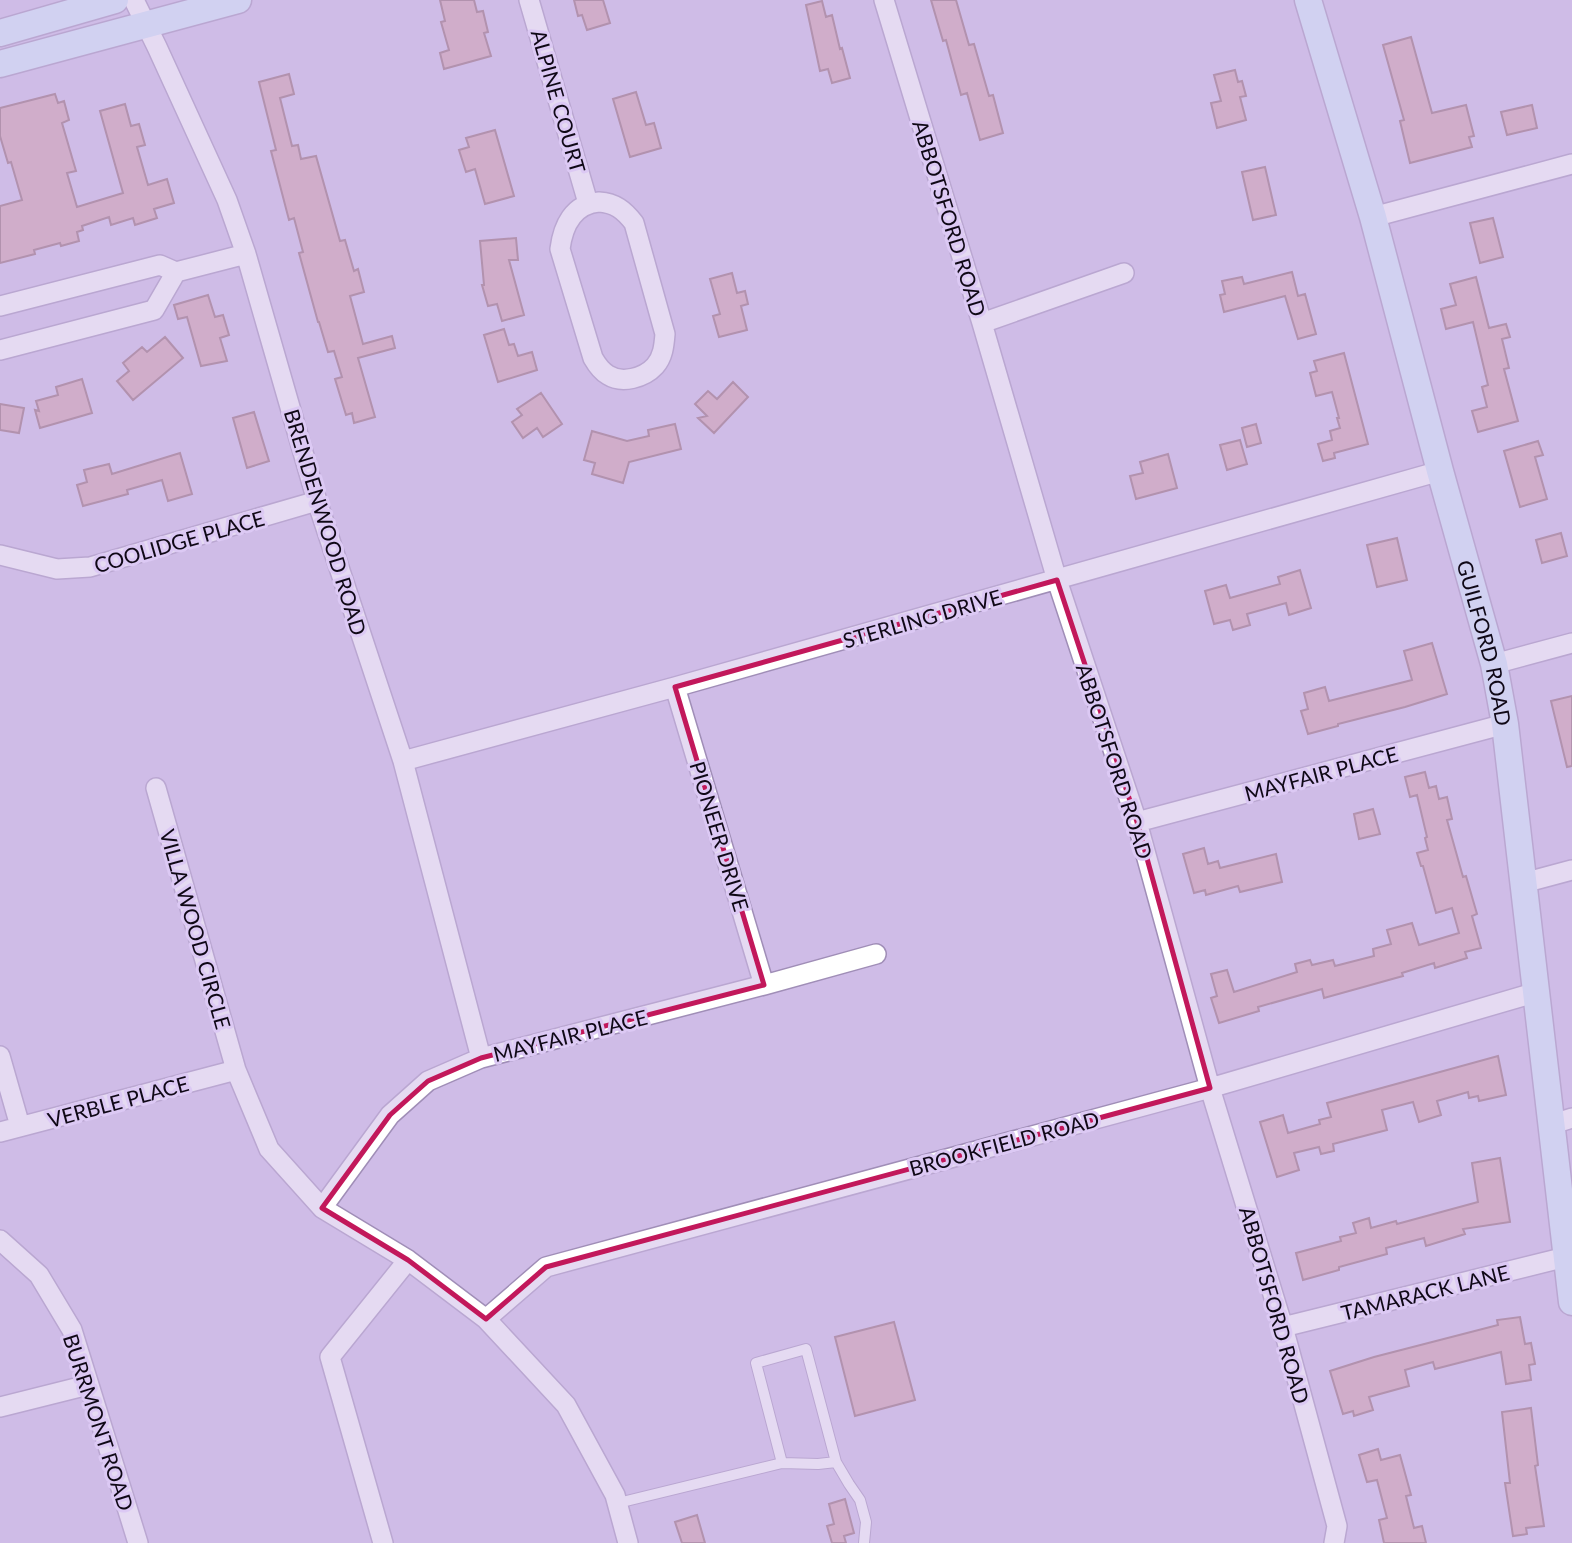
<svg xmlns="http://www.w3.org/2000/svg" width="1572" height="1543" font-family="Lato,sans-serif">
<style>
.building{fill:#d09ca7;stroke:#8e5f69;stroke-width:2}
.lines{fill:none;stroke-linecap:round;stroke-linejoin:round}
.lane-casing{stroke:#a08eb7;stroke-width:12}
.street-casing{stroke:#a08eb7;stroke-width:22}
.secondary-casing{stroke:#a08eb7;stroke-width:29}
.lane{stroke:#fff;stroke-width:10}
.street{stroke:#fff;stroke-width:19}
.secondary{stroke:#d3eafc;stroke-width:26}
.marked{fill:none;stroke:#c2185b;stroke-width:5;stroke-linejoin:round}
.labels{text-anchor:middle;dominant-baseline:central;stroke-width:6;stroke-linejoin:round;paint-order:stroke}
.street-label{font-size:21px;fill:#0f0816;stroke:#dcc9f4}
</style>
<rect width="100%" height="100%" fill="#cfbce7"/>
<!-- building -->
<path class="building" d="M440,0h34l3,12 6,-1 5,21 -4,1 7,23 -47,13 -4,-16 9,-3 -8,-28 4,-1z
M574,0h29l7,23 -23,7 -5,-15 -4,1z
M931,0h25l13,45 5,-1 15,52 4,-1 10,38 -23,7 -13,-47 -6,2 -15,-55 -3,1z
M822,1l4,16 6,-2 8,34 2,-1 8,30 -18,5 -4,-14 -8,2 -14,-66z
M1411,37l21,76 34,-8 8,31 -5,1 3,10 -62,16 -10,-42 4,-1 -21,-75z
M1235,70l3,12 4,-1 4,15 -6,1 6,23 -29,8 -6,-25 10,-2 -7,-26z
M289,74l5,20 -14,4 12,48 6,-1 3,14 15,-3 24,85 5,-1 9,31 4,-2 6,23 -14,4 13,48 29,-8 3,12 -37,10 17,59 -21,6 -2,-10 -6,2 -11,-36 7,-2 -8,-26 -6,1 -9,-30h-1l-19,-69 4,-1 -9,-34 -5,2 -18,-69 5,-1 -17,-68z
M636,92l10,33 8,-2 7,25 -31,9 -17,-58z
M55,94l3,9 6,-2 5,19 -7,3 14,48 -9,2 10,34 46,-14 -23,-82 25,-7 6,22 8,-2 6,21 -8,2 11,38 19,-6 7,24 -20,6 3,9 -22,7 -2,-7 -22,7 -2,-8 -27,9 1,4 -6,2 2,9 -18,5 -1,-3 -26,7 1,4 -35,9v-57l22,-6 -11,-38 -3,1 -8,-27v-28z
M1532,105l5,23 -30,7 -6,-23z
M495,130l19,66 -29,8 -10,-35 -9,3 -7,-22 10,-3 -3,-9z
M1265,167l11,48 -23,5 -11,-48z
M1493,218l10,39 -23,6 -10,-40z
M516,238l2,22h-9l15,55 -22,6 -5,-17 -9,2 -6,-21h2l-4,-44z
M1292,272l6,24 7,-2 11,40 -18,5 -13,-43 -61,16 -4,-17 5,-1 -3,-13 20,-4 2,7z
M732,273l5,20 8,-2 3,13 -7,2 6,24 -28,7 -6,-21 7,-2 -10,-35z
M1476,277l13,51 17,-4 4,13 -8,2 7,29 -5,1 14,52 -40,11 -6,-21 15,-4 -5,-20 6,-2 -15,-63 -27,7 -5,-20 15,-4 -6,-21z
M208,295l7,22 8,-2 6,20 -9,3 7,23 -26,5 -14,-49 -9,2 -4,-14z
M504,329l5,16 5,-1 4,12 14,-4 5,18 -39,12 -14,-47z
M165,337l18,21 -50,42 -16,-19 12,-10 -6,-8 19,-16 5,5z
M1344,353l24,91 -34,9 1,5 -12,3 -5,-17 14,-4 -2,-9 10,-3 -3,-10h2l-7,-26 -16,4 -6,-23 7,-2 -3,-10z
M82,379l10,34 -52,15 -5,-18 4,1 -3,-10 22,-6 -2,-8z
M733,382l15,15 -34,36 -16,-15 9,-2 -12,-12 13,-13 9,8z
M541,393l21,31 -19,13 -6,-9 -14,10 -11,-16 10,-7 -5,-6z
M0,404l24,4 -5,25 -19,-3z
M254,412l15,49 -22,7 -14,-50z
M675,424l6,25 -52,13 -6,21 -31,-9 3,-11 -11,-3 8,-29 35,10 22,-5 -1,-6z
M1256,424l5,19 -14,4 -5,-19z
M1240,440l7,24 -20,6 -7,-25z
M1538,441l5,14 -8,2 12,42 -27,8 -16,-56z
M180,453l12,41 -24,7 -6,-21 -35,10 1,4 -45,12 -6,-21 10,-3 -3,-12 25,-6 3,10z
M1168,454l9,34 -41,11 -6,-23 13,-3 -3,-11z
M1561,533l6,23 -25,7 -6,-23z
M1397,538l10,42 -30,7 -10,-42z
M1300,570l11,38 -22,7 -3,-12 -39,11 3,11 -17,5 -3,-10 -16,4 -9,-33 21,-6 4,13 50,-14 -2,-7z
M1432,643l15,51 -42,13 -67,17v2l-30,8 -7,-23 7,-2 -4,-16 21,-6 4,14 83,-21 -8,-29z
M1572,696v70l-5,1 -16,-66z
M1425,772l4,16 7,-2 3,13 8,-2 5,22 -5,1 16,57 3,-1 11,38 -5,2 9,32 -16,4 2,6 -32,10 -1,-5 -32,10 1,3 -79,22 -2,-9 -64,18 1,4 -40,12 -8,-25 6,-2 -6,-22 16,-4 7,22 63,-20 -2,-8 15,-4 2,5 21,-5 2,6 39,-10 -1,-7 18,-5 -4,-14 25,-7 7,22 40,-12 -7,-25 -16,5 -13,-47h-2l-4,-13 11,-3 -3,-12 2,-1 -10,-42 -7,2 -5,-20z
M1373,809l7,25 -21,5 -5,-25z
M1204,848l4,16 10,-3 2,7 56,-14 6,28 -42,10 -2,-6 -32,9 -1,-5 -11,3 -11,-39z
M1498,1056l8,39 -27,6 -1,-5 -9,2 -1,-6 -31,9 4,14 -22,7 -6,-20 -31,8 5,20 -54,14 1,7 -13,3 -2,-7 -25,6 5,17 -22,7 -17,-55 23,-7 5,18 32,-9 -1,-4 12,-3 -4,-14z
M1500,1158l10,64 -47,7 2,5 -39,12 -2,-8 -38,10 1,6 -48,13v3l-36,10 -7,-27 45,-12 -1,-4 16,-4 -3,-10 16,-5 2,10 25,-7 1,3 81,-22 -6,-39z
M1520,1317l5,27 6,-1 4,21 -6,1 2,15 -25,4 -5,-32 -66,17 -2,-7 -28,8 4,16 -40,11 4,13 -19,6 -1,-5 -10,3 -13,-43 44,-14 124,-32 -1,-5z
M894,1322l21,78 -60,16 -20,-79z
M1531,1408l7,57 -3,1 9,60 -18,2 1,6 -14,2 -8,-53h5l-8,-71z
M1378,1449l3,11 19,-5 11,40 -5,1 8,32 8,-2 4,17h-42l-5,-23 8,-2 -10,-38 -10,2 -8,-27z
M845,1499l9,34 -10,3 2,7h-14l-5,-17 7,-2 -5,-20z
M697,1515l8,28h-23l-7,-21z"/>
<g class="lines">
<!-- lane casing -->
<g class="lane-casing">
<path id="lane" d="M836,1462l13,22 11,16 6,22 -2,21
M618,1503l164,-40 -26,-100 50,-14 30,113 -18,2 -36,-1"/>
</g>
<!-- street casing -->
<g class="street-casing">
<path id="street" d="M134,0l23,47 70,153 19,54 71,247 86,260 78,297
M529,0l59,203
M884,0l98,323 75,257 80,242 73,266 73,239 54,199 -3,17
M599,202c16,1 25,8 35,21l31,111c-1,12 -2,23 -10,32 -11,12 -33,18 -47,9 -7,-4 -11,-10 -15,-17l-33,-109c3,-23 13,-45 39,-47z
M1373,217l199,-53
M0,306l160,-41 16,7 70,-18
M982,323l142,-50
M0,350l154,-40 22,-38
M0,555l57,14 33,-2 227,-66
M1494,664l78,-21
M675,687l89,298
M403,761l272,-74 765,-216
M156,788l80,282 33,79 53,59 86,52 78,59 80,86 49,90 13,48
M1137,822l368,-98
M1523,883l49,-13
M0,1056l20,70
M1553,1124l19,-6
M0,1132l236,-62
M322,1208l68,-93 38,-34 53,-23 283,-73 112,-31
M0,1240l39,35 33,55 66,213
M486,1319l60,-52 664,-179 327,-96
M1283,1327l283,-70
M0,1407l88,-22
M383,1543l-53,-186 78,-97"/>
</g>
<!-- secondary casing -->
<g class="secondary-casing">
<g id="secondary">
<path id="s1" d="M1308,0l65,217 67,254 54,193 11,60 67,578"/>
<path d="M0,33l115,-33"/>
<path d="M0,64l238,-64"/>
</g>
</g>
<!-- lane -->
<use href="#lane" class="lane"/>
<!-- street -->
<use href="#street" class="street"/>
<!-- secondary -->
<use href="#secondary" class="secondary"/>
</g>
<!-- marked area -->
<path d="M0 0H1572V1543H0ZM1057,580l80,242 73,266 -664,179 -60,52 -78,-59 -86,-52 68,-93 38,-34 53,-23 283,-73 -89,-298z" fill="#cfbce7" fill-opacity=".55" fill-rule="evenodd"/>
<path class="marked" d="M1057,580l80,242 73,266 -664,179 -60,52 -78,-59 -86,-52 68,-93 38,-34 53,-23 283,-73 -89,-298z"/>
<g class="labels">
<!-- street labels -->
<g class="street-label">
<text transform="translate(559 101) rotate(74)">ALPINE COURT</text>
<text transform="translate(950 218) rotate(73)">ABBOTSFORD ROAD</text>
<text transform="translate(326 522) rotate(73)">BRENDENWOOD ROAD</text>
<text transform="translate(179 541) rotate(-16)">COOLIDGE PLACE</text>
<text transform="translate(922 618) rotate(-16)">STERLING DRIVE</text>
<text stroke="none"><textPath href="#s1" startOffset="667">GUILFORD ROAD</textPath></text>
<text transform="translate(1115 761) rotate(72)">ABBOTSFORD ROAD</text>
<text transform="translate(1321 773) rotate(-15)">MAYFAIR PLACE</text>
<text transform="translate(720 836) rotate(73)">PIONEER DRIVE</text>
<text transform="translate(196 929) rotate(74)">VILLA WOOD CIRCLE</text>
<text transform="translate(570 1035) rotate(-14)">MAYFAIR PLACE</text>
<text transform="translate(118 1101) rotate(-15)">VERBLE PLACE</text>
<text transform="translate(1004 1143) rotate(-15)">BROOKFIELD ROAD</text>
<text transform="translate(1425 1292) rotate(-14)">TAMARACK LANE</text>
<text transform="translate(1275 1305) rotate(74)">ABBOTSFORD ROAD</text>
<text transform="translate(99 1422) rotate(72)">BURRMONT ROAD</text>
</g>
</g>
</svg>
